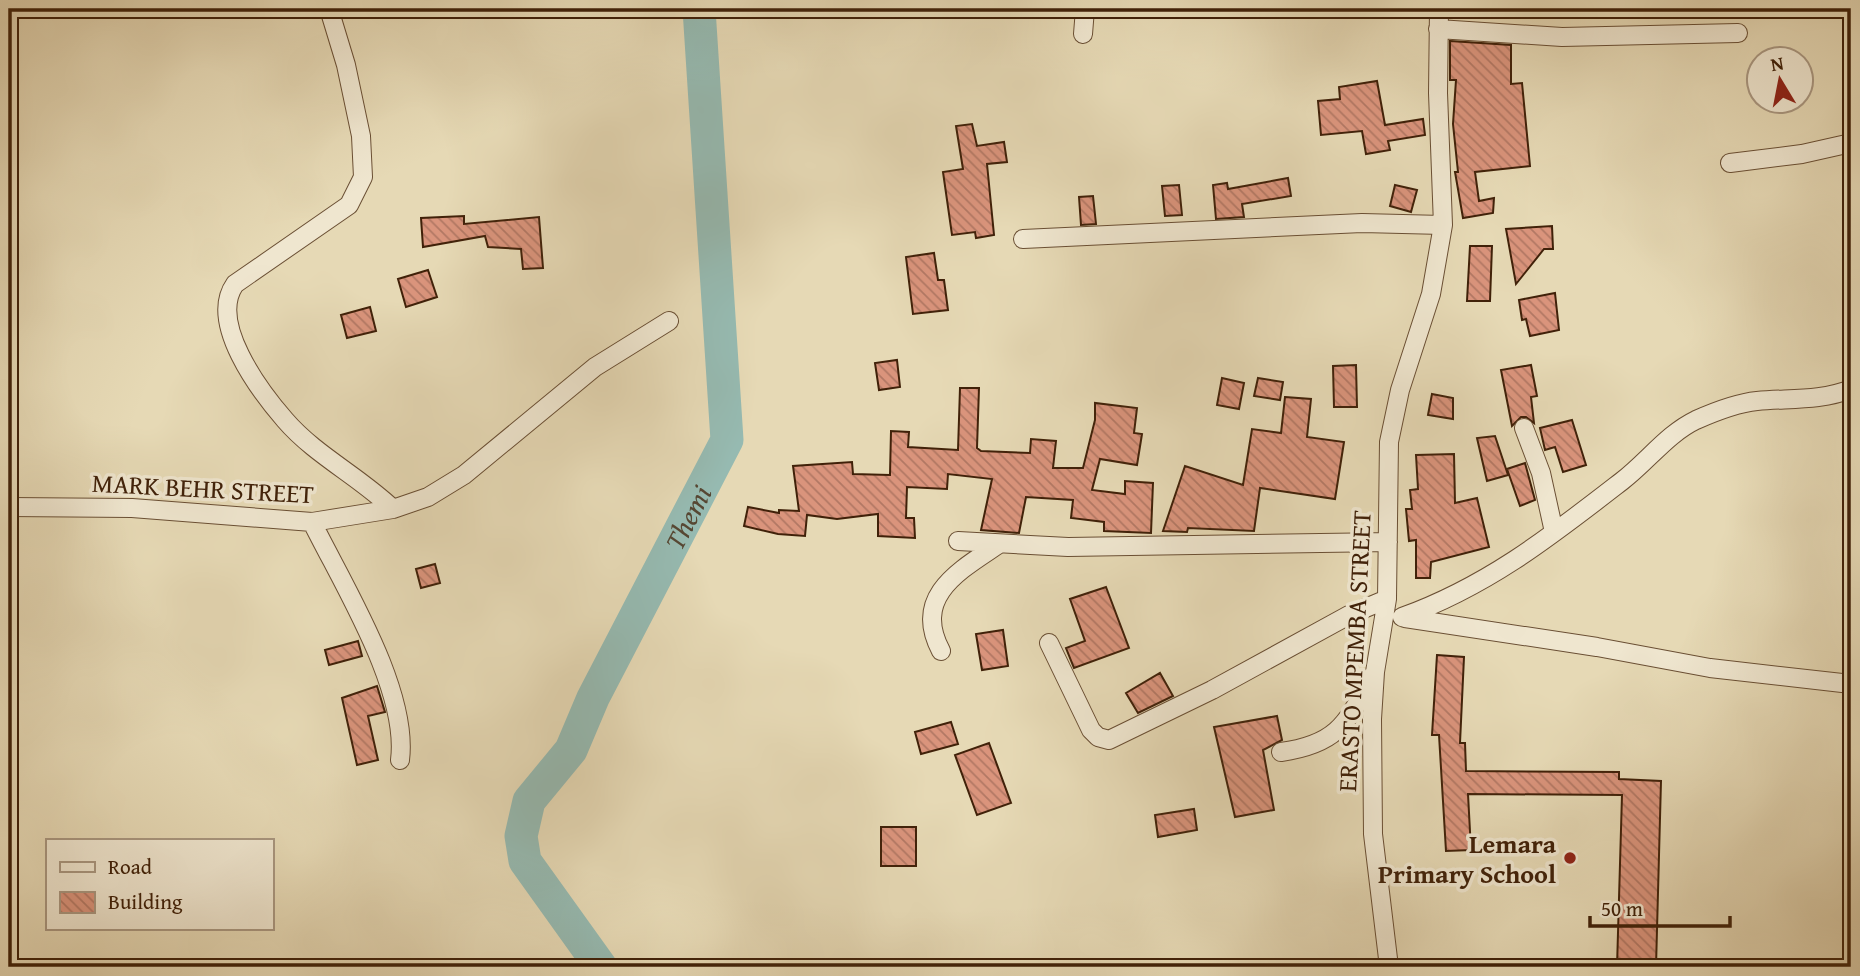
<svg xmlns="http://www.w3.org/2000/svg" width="1860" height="976" font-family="'Gentium Book Plus',serif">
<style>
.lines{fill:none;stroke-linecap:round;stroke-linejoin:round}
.river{stroke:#96bab1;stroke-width:33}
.building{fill:url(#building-back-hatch);stroke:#402109;stroke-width:2}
.street-casing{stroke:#6a4f34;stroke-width:20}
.street{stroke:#efe6cf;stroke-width:18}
.poi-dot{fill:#8f2418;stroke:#efe6cf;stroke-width:2.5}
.labels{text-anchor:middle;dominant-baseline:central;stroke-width:7;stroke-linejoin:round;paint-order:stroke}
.street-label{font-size:26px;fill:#402109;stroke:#efe6cf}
.poi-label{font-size:26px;font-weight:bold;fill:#402109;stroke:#efe6cf;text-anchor:end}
.water-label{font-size:28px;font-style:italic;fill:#564733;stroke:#efe6cf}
</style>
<defs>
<pattern id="building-back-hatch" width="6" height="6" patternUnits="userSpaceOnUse" patternTransform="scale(1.75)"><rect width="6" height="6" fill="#da947c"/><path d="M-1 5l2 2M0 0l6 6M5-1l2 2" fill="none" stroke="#b27864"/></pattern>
</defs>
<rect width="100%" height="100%" fill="#e6d9b5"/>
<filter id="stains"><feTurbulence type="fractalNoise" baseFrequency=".00286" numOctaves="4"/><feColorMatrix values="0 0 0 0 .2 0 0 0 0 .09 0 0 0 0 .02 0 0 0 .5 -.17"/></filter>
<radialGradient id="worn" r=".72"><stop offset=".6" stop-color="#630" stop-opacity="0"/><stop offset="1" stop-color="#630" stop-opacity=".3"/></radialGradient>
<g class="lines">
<!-- river -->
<path class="river" id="s1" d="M601,967l-76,-106 -4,-25 8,-35 42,-51 22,-52 134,-258 -28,-431"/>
</g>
<!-- building -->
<path class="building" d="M1450,41l61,4v39l11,-1 8,83 -55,6 4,29 15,-3 -1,15 -30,5 -8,-46h3l-5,-48 3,-44h-6z
M1377,81l8,44 38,-6 2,16 -37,6 2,9 -24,4 -4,-23 -41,4 -3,-34 22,-2 -1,-12z
M972,124l5,22 27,-4 3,20 -20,2 7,71 -18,3 -1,-6 -23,3 -9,-63 20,-3 -7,-43z
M1288,178l3,18 -49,8 2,13 -28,2 -3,-34 14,-2 1,6z
M1179,185l3,30 -17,1 -3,-30z
M1395,185l22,5 -6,22 -21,-6z
M1093,196l3,28 -15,1 -2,-28z
M464,216v8l75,-7 4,51 -20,1 -2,-20 -33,-2 -3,-11 -62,11 -2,-29z
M1552,226l1,23h-9l-28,35 -10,-55z
M1470,246h22l-2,55h-23z
M934,253l4,27h6l4,30 -35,4 -7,-57z
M428,270l9,27 -31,10 -8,-28z
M1555,293l4,37 -29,6 -4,-17 -4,1 -3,-20z
M370,307l6,24 -29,7 -6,-23z
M897,360l3,27 -21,3 -4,-27z
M1356,365l1,42h-23l-1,-41z
M1531,365l6,31 -6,1 3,26 -8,-6h-5l-9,9 -11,-56z
M1222,378l22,5 -5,26 -22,-4z
M1258,378l25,4 -3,18 -26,-4z
M960,388h19l-2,60 4,3 49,2 1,-14 25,2 -3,27h30l12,-48v-17l42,5 -3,25 8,1 -5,31 -37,-6 -8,31 33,4v-13l28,2 -2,50 -47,-2v-9l-33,-4 2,-18 -47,-3 -7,36 -38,-3 11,-51 -44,-5 -1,15 -40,-2 -1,31h8l1,20 -37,-2v-22l-41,5 -30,-4 -2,21 -27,-2 -34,-8 4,-19 31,6v-3l20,1 -6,-45 59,-4 1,12 37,1 1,-44 18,1 -1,15 50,3z
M1432,394l21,4v21l-25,-4z
M1285,397l26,2 -4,38 37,5 -9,57 -75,-11 -6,43 -66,-3 -1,4 -24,-1 22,-65 58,19 9,-56 29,4z
M1572,420l14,45 -23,7 -8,-25 -10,3 -5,-22z
M1495,436l13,39 -21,6 -10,-43z
M1454,454l1,49 22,-5 12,49 -58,15 -1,16h-14v-38l-7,1 -3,-32h6l-2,-19 8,-1 -2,-34z
M1525,463l10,37 -15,6 -13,-37z
M435,564l5,19 -19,5 -5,-19z
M1106,587l23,61 -55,20 -8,-20 19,-7 -15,-42z
M1003,630l5,36 -26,4 -6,-36z
M358,641l4,15 -33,9 -4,-15z
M1437,655l27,2 -4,86h5l1,28 153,1v7l42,2 -5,186h-39l5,-172 -154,-1 3,56 -25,1 -7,-116h-7z
M1160,673l13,23 -35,17 -12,-20z
M377,686l8,26 -17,4 10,44 -21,5 -15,-67z
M1277,716l5,24 -19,10 11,60 -39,7 -21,-90z
M951,722l7,22 -37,10 -6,-22z
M989,743l22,60 -34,12 -22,-60z
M1194,809l3,21 -39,7 -3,-22z
M881,827h35v39h-35z"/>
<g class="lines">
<!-- street casing -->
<g class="street-casing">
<path id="street" d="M329,9l17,56 15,71 2,41 -14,28 -114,79c-27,38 24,106 50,136 30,35 75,57 108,89
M1438,29l124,8 176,-4
M1083,34l2,-25
M1730,163l72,-9 49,-11
M1023,239l339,-16 81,2
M1524,428l17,45 13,59
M9,507l123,1 180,14 81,-13 35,-12 36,-22 131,-108 74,-46
M312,522c31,63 97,168 88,238
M958,541l110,6 320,-5
M1402,617c86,-31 149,-81 220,-136 26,-20 45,-47 74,-61 18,-8 41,-17 61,-19 32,-3 64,0 94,-12
M1405,618l192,29 113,21 141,16
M1049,643l42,87 7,7 11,3 103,-50 137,-75 38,-16
M941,651c-29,-55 18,-80 58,-107
M1281,752c58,-8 66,-30 92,-77
M1389,967l-16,-133 -1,-115 3,-47 12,-73 2,-157 11,-52 31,-96 12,-69 -5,-132 1,-84"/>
</g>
<!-- street -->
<use href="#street" class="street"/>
</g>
<!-- markers -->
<circle class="poi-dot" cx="1570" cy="858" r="7"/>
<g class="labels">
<!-- street labels -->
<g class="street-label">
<text transform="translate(203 488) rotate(3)">MARK BEHR STREET</text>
<text transform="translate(1354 651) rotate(-87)">ERASTO MPEMBA STREET</text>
</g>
<!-- poi labels -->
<g class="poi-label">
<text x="1556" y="843">Lemara<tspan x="1556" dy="30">Primary School</tspan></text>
</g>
<!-- water labels -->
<g class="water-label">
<text stroke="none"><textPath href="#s1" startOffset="518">Themi</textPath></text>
</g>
</g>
<!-- margin -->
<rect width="1860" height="976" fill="none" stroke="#e6d9b5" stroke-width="35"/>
<rect x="10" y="10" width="1839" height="955" fill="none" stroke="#402109" stroke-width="3.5"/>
<rect x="18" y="18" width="1825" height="941" fill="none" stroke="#402109" stroke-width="2"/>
<!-- legend -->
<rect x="46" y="839" width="228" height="91" fill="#efe6cf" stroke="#a99780" stroke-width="2"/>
<rect x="60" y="862" width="35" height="10" fill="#efe6cf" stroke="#a99780" stroke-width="2"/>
<text x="108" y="874" font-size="21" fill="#402109">Road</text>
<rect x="60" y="892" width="35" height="21" fill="url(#building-back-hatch)" stroke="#a99780" stroke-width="2"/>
<text x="108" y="909" font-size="21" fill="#402109">Building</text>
<!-- north arrow -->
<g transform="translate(1780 80) rotate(350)"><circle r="33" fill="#efe6cf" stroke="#a99780" stroke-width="2"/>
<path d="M0-5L12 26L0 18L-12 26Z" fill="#8f2418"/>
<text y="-10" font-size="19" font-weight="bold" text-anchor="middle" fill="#402109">N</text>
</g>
<!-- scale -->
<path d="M1590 916v10h140v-10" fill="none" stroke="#402109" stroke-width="3.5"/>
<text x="1601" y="916" font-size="21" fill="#402109" stroke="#efe6cf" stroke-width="5" paint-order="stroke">50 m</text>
<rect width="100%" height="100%" filter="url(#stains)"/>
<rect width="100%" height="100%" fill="url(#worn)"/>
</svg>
